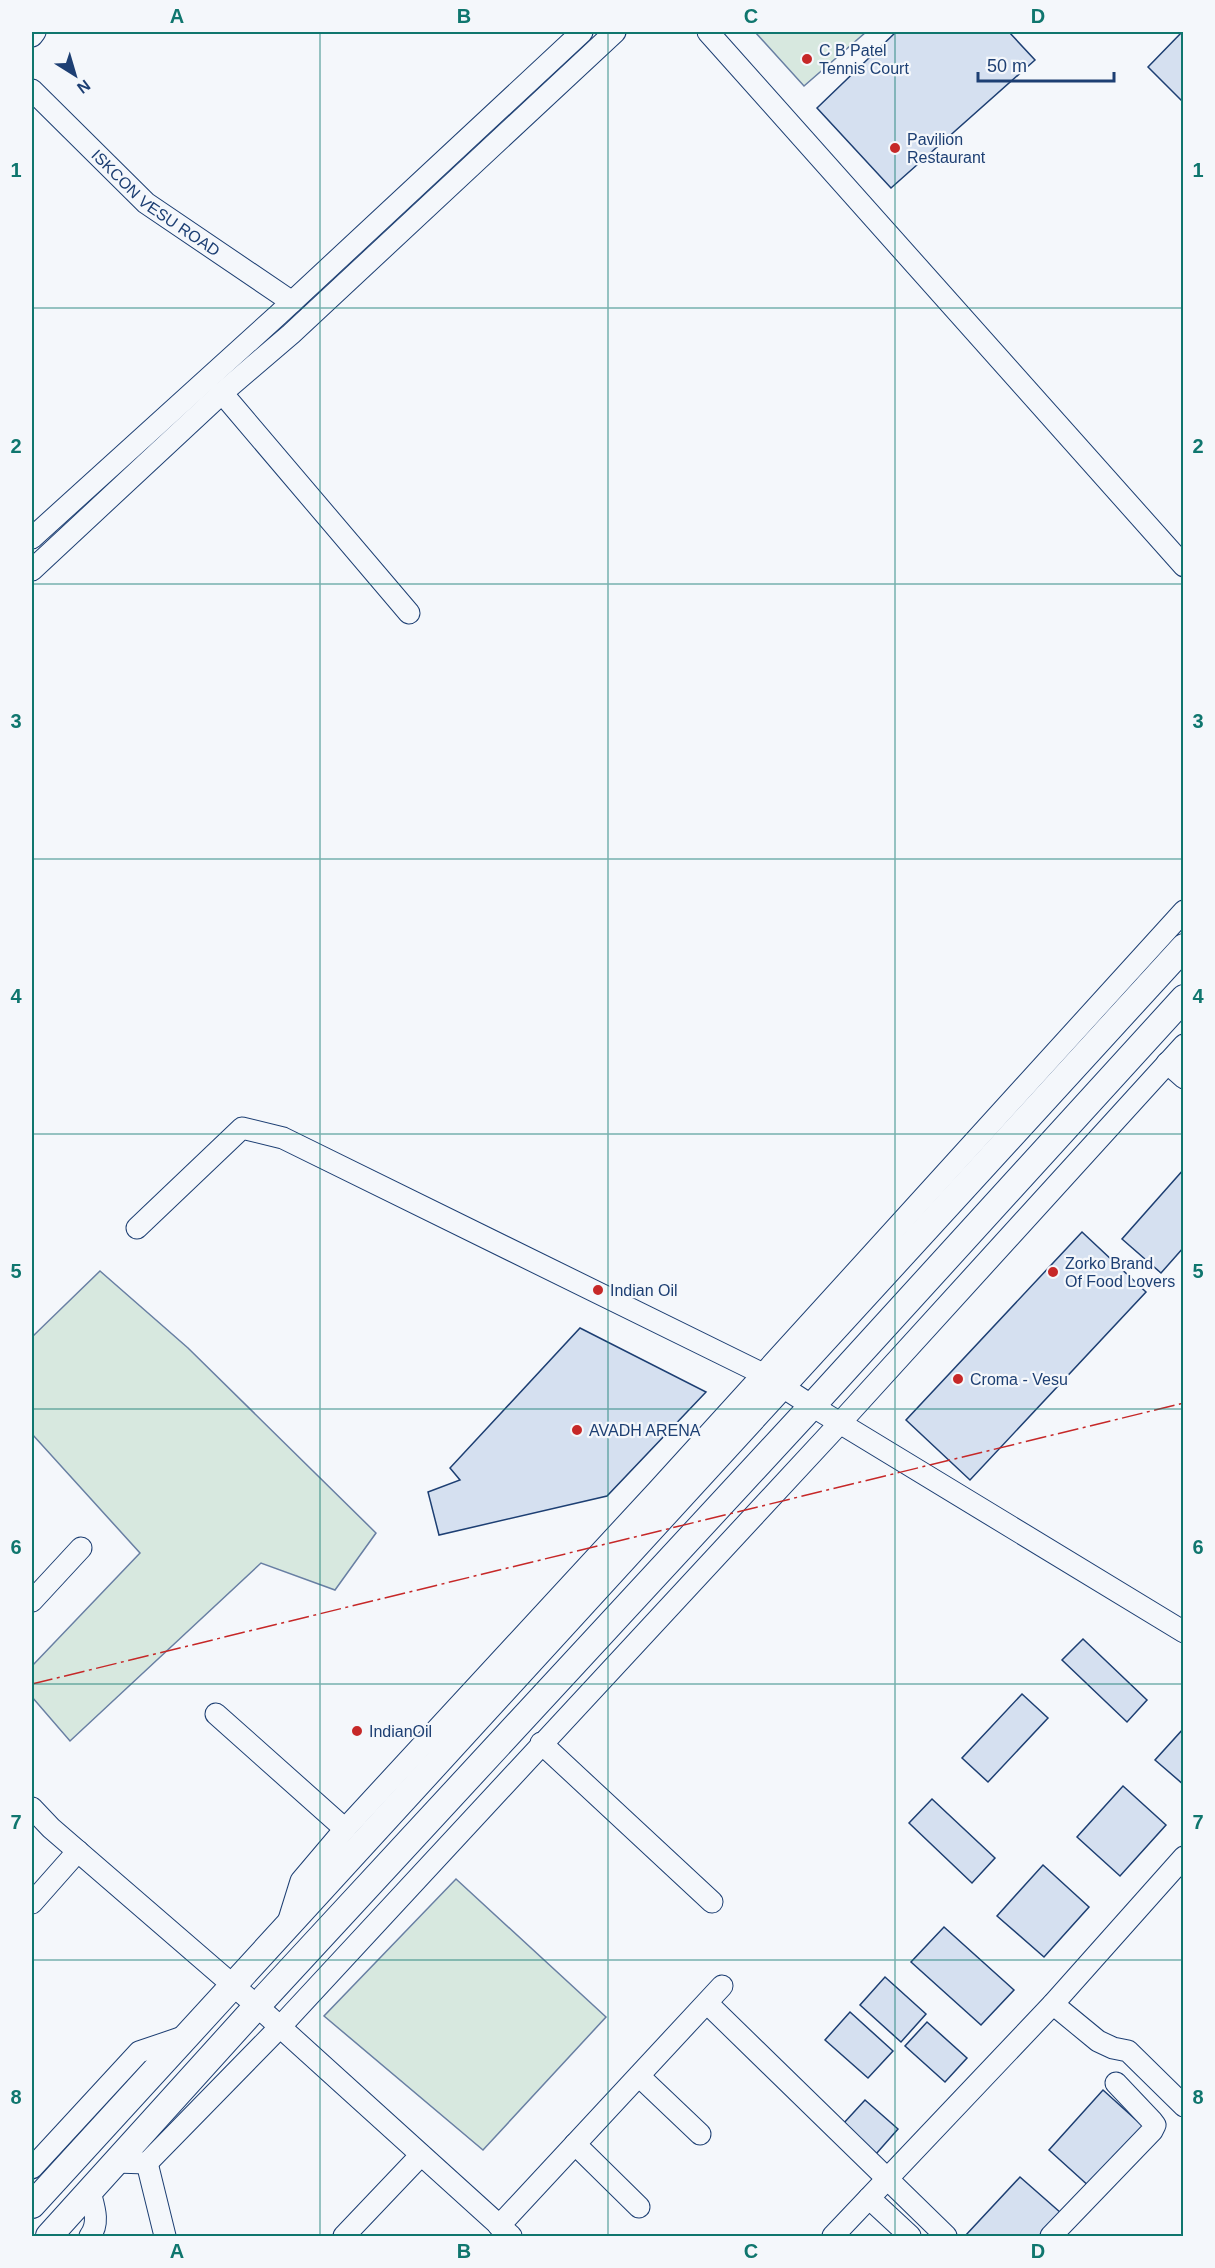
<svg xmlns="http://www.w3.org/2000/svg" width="1215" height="2268" font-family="Helvetica,sans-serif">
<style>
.green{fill:#d7e8df;stroke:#687fa3;stroke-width:1.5}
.building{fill:#d5e0f0;stroke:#1d3f73;stroke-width:1.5}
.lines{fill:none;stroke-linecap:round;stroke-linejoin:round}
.minor-casing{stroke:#1d3f73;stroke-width:23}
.major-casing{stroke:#1d3f73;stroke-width:28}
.minor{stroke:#f4f7fb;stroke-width:21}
.major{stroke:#f4f7fb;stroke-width:26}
.power{stroke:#c62828;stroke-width:1.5;stroke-dasharray:21 4.5 3 4.5;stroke-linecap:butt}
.grid{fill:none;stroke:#0f766e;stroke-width:1.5;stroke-opacity:0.55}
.poi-dot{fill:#c62828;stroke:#f4f7fb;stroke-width:2}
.labels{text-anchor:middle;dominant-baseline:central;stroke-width:4.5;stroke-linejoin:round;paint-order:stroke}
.poi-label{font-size:16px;fill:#1d3f73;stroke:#f4f7fb;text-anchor:start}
.street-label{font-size:16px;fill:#1d3f73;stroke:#f4f7fb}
.neatline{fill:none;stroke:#0f766e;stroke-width:2}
.grid-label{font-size:20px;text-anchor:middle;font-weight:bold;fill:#0f766e}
</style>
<rect width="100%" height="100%" fill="#f4f7fb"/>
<!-- green -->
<path class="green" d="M755,32h111l-62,54z
M100,1271l88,77 188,185 -41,57 -74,-27 -191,178 -38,-44v-31l108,-113 -108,-119v-97z
M456,1879l150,138 -123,133 -159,-134z"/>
<!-- building -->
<path class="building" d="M896,32h113l26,28 -144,128 -74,-80z
M1182,32h2v71l-36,-36z
M1184,1169v78l-23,26 -39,-34z
M1082,1232l64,60 -176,188 -64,-60z
M580,1328l126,64 -99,104 -168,39 -11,-43 32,-12 -10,-12z
M1083,1639l64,61 -20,22 -65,-62z
M1022,1694l26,24 -60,64 -26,-24z
M1184,1728v57l-29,-25z
M1123,1786l43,39 -46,51 -43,-39z
M932,1799l63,59 -23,25 -63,-60z
M1043,1865l46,42 -45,50 -47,-41z
M944,1927l70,63 -33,35 -70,-63z
M885,1977l41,37 -25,28 -41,-37z
M850,2012l43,39 -25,27 -43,-38z
M927,2022l40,36 -22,24 -40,-36z
M1103,2090l42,38 -54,60 -42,-38z
M865,2100l33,29 -22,25 -33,-30z
M1020,2177l41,36 -21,23h-75z"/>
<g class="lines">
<!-- minor casing -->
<g class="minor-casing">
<g id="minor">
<path d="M708,32l476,534"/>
<path d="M32,36l3,-4"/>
<path id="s1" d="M32,90l114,113 146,99"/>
<path d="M222,393l187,220"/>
<path d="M32,538l246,-223 304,-283"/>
<path d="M32,570l190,-177 69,-59 324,-302"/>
<path d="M1167,1063l17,15"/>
<path d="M137,1228l105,-100 41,10 480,236 49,32 372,226"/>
<path d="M32,1601l49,-53"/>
<path d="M216,1714l129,115"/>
<path d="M541,1743l171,159"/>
<path d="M32,1808l19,20 206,178 254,230"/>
<path d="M32,1903l46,-52"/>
<path d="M287,1926l14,-45 44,-52 312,-338 527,-580"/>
<path d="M707,2003l239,233"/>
<path d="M1053,2004l45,37 15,7 15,3 56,55"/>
<path d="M639,2076l61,58"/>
<path d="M575,2144l64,63"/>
<path d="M115,2162l32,1 133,-136 560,-604 344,-378"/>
<path d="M147,2163l18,73"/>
<path d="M32,2168l107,-116 47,-16"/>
<path d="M869,2198l41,38"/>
<path d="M499,2226l223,-240"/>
<path d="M90,2236c10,-13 4,-29 0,-44"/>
<path d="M344,2236l77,-81"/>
<path d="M833,2236l220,-232 131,-147"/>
<path d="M1051,2236l101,-105 3,-6 -3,-4 -36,-38"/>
</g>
</g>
<!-- major casing -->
<g class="major-casing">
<path id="major" d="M32,2205l1152,-1258
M49,2236l208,-230 555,-600 372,-408"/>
</g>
<!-- minor -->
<use href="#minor" class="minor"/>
<!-- major -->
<use href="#major" class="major"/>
<!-- power -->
<path class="power" d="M32,1684l1152,-281"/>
</g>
<!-- grid -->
<path class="grid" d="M320,32v2204M608,32v2204M895,32v2204M32,308h1152M32,584h1152M32,859h1152M32,1134h1152M32,1409h1152M32,1684h1152M32,1960h1152"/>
<!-- markers -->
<g class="poi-dot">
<circle cx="807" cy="59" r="6"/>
<circle cx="895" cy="148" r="6"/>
<circle cx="1053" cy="1272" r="6"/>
<circle cx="598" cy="1290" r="6"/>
<circle cx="958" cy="1379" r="6"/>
<circle cx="577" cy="1430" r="6"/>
<circle cx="357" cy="1731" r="6"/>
</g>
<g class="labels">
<!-- poi labels -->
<g class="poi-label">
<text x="819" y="50">C B Patel<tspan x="819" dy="18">Tennis Court</tspan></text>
<text x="907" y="139">Pavilion<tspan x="907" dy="18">Restaurant</tspan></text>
<text x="1065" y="1263">Zorko Brand<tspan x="1065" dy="18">Of Food Lovers</tspan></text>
<text x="610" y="1290">Indian Oil</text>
<text x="970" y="1379">Croma - Vesu</text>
<text x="589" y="1430">AVADH ARENA</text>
<text x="369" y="1731">IndianOil</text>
</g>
<!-- street labels -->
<g class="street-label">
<text stroke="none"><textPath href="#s1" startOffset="168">ISKCON VESU ROAD</textPath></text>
</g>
</g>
<!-- border -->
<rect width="1215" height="2268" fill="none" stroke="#f4f7fb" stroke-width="66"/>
<!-- north arrow -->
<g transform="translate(75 75) rotate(143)" stroke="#f4f7fb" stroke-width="4.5" paint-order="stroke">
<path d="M0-4.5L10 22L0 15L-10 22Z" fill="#1d3f73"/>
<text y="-9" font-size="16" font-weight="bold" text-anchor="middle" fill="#1d3f73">N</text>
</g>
<!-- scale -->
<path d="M978 72v9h136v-9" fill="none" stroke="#1d3f73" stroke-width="3"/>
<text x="987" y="72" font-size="18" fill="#1d3f73" stroke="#f4f7fb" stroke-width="4.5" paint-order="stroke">50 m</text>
<rect x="33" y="33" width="1149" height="2202" class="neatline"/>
<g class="grid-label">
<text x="177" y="23">A</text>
<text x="464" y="23">B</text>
<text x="751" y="23">C</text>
<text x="1038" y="23">D</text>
<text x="16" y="177">1</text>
<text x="1198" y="177">1</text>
<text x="16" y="453">2</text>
<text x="1198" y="453">2</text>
<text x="16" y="728">3</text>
<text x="1198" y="728">3</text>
<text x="16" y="1003">4</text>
<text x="1198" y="1003">4</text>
<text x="16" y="1278">5</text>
<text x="1198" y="1278">5</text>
<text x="16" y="1554">6</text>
<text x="1198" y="1554">6</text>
<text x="16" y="1829">7</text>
<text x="1198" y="1829">7</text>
<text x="16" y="2104">8</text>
<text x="1198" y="2104">8</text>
<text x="177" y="2258">A</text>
<text x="464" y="2258">B</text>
<text x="751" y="2258">C</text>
<text x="1038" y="2258">D</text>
</g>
</svg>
